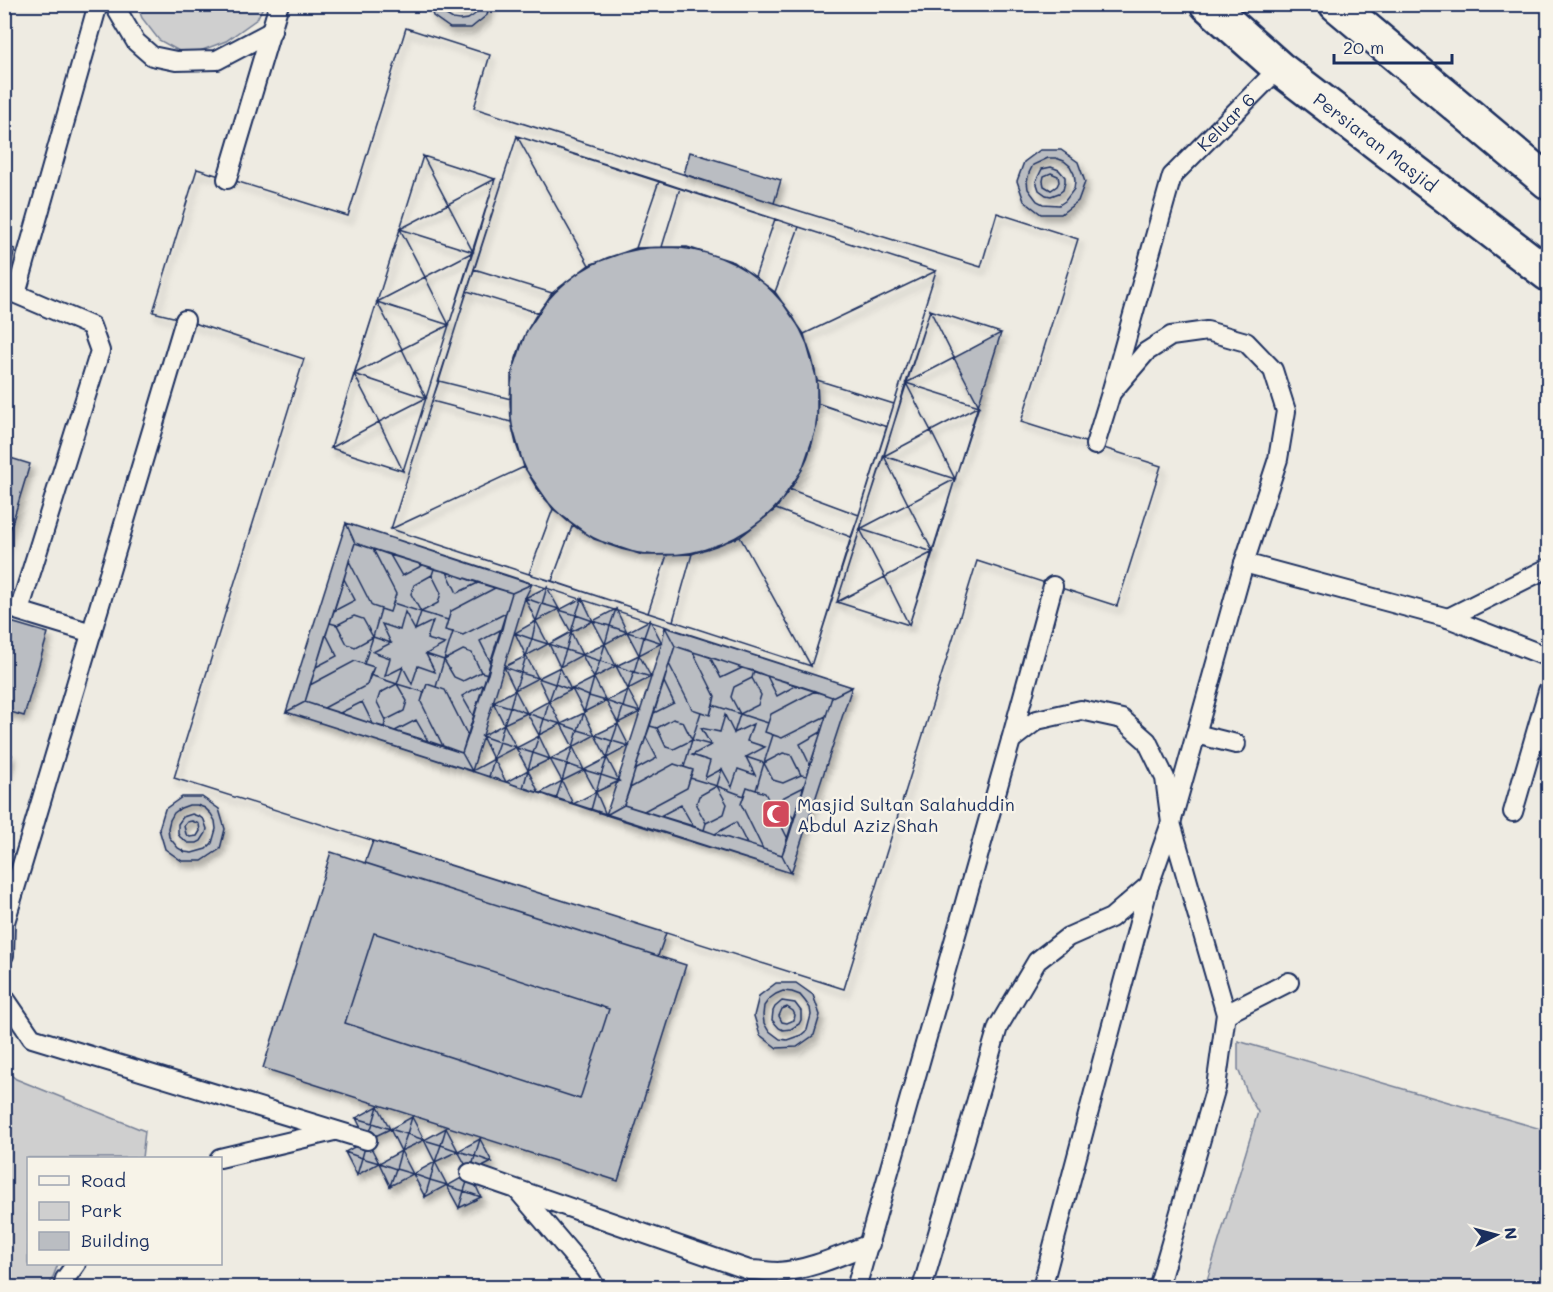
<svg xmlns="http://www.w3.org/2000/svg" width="1553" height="1292" font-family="Mali,sans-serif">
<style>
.green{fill:#cfcfcf;stroke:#757f96;stroke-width:1.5}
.water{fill:#a6abb5;stroke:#6e7992;stroke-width:1.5}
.building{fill:#babdc2;stroke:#1b2f5e;stroke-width:1.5;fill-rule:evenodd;filter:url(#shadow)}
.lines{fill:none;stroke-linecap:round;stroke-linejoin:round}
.lane-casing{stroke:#1b2f5e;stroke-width:22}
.primary-casing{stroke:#1b2f5e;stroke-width:38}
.lane{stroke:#f7f3e8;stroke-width:18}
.primary{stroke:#f7f3e8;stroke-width:33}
.labels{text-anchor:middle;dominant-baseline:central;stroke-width:5;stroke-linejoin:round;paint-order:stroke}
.street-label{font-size:18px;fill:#1b2f5e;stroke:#f7f3e8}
.poi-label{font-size:18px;fill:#1b2f5e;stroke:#f7f3e8;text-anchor:start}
</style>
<defs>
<filter id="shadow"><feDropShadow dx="3.5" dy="6" stdDeviation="3" flood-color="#0004"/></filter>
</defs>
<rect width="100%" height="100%" fill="#eeebe2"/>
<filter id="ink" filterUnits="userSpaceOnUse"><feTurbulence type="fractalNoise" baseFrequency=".0167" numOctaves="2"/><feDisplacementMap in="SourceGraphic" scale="12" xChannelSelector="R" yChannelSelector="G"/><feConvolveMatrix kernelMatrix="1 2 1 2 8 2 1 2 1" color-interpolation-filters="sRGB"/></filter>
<g filter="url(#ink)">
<!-- green -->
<path class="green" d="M137,5h127l-7,14 -31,22 -26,10h-21l-20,-11 -17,-22z
M1238,1041l310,90v156h-343l53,-175 -9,-15 -11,-28z
M5,1070l11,9 129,52 -3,27h-114v106h30l-9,23h-44z"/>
<!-- water -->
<path class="water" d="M360,1280l28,7h-70l9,-4z"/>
<!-- building -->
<path class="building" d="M429,4h9l8,11 7,4 7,1 8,-1 6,-4 5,-5 3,-6h9l-4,11 -16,13h-21l-17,-12z
M449,4h22l-6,6h-9z
M406,28l84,27 -16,53 300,95 207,64 16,-54 81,26 -57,183 140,44 -44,140 -140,-45 -133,428 -670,-211 130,-419 -119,-39 -32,-8 44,-143 151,47zM517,136l419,135 -125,395 -420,-137zM423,156l72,23 -92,292 -72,-23zM930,310l71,23 -92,292 -72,-23zM346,523l506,164 -61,186 -505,-161z
M406,28l84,27 -16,53 300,95 207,64 16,-54 81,26 -57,183 140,44 -44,140 -140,-45 -133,428 -670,-211 130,-419 -119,-39 -32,-8 44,-143 151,47zM687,247l47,15 41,30 29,42 13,46v46l-15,44 -26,39 -36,28 -48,17 -50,1 -48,-16 -41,-30 -29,-42 -13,-45v-46l15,-44 26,-39 37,-28 47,-17zM346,523l506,164 -61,186 -505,-161z
M517,136l142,45 -23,67 -47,17z
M517,136l72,129 -37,28 -78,-24z
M1040,150h21l17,12 7,20 -7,19 -17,13h-20l-17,-13 -7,-20 7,-19zM1048,158h8l8,3 6,5 4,8 1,7 -1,8 -9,12 -6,4 -16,-1 -6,-3 -9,-12 -1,-8 2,-8 4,-8z
M690,152l91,28 -7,23 -90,-29z
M423,156l72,23 -47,25z
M423,156l25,48 -48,25z
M1051,167l8,3 6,7v5l-2,8 -4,3 -8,3 -5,-1 -7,-5 -3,-9 6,-12zM1051,173l7,3 1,6 -2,4 -6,4 -7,-4 -1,-5 1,-5z
M495,179l-22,73 -25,-48z
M659,181l21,7 -18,59 -26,1z
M680,188l95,31 -20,58 -21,-15 -47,-15h-25z
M448,204l25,48 -73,-23z
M775,219l24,8 -24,65 -20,-15z
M799,227l137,44 -132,63 -29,-42z
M400,229l73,23 -48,25z
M400,229l25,48 -48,25z
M4,246l11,3 -11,37z
M510 401a154 154 0 1 1 308 0a154 154 0 1 1-308 0Z
M473,252l-24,73 -24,-48z
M474,269l78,24 -13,20 -72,-22z
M936,271l-42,133 -77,-24 -13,-46z
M425,277l24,48 -72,-23z
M467,291l72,22 -13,19 -15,44v23l-72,-18z
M377,302l72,23 -47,24z
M377,302l25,47 -48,25z
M930,310l71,23 -47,25z
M930,310l24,48 -48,25z
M449,325l-23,73 -24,-49z
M402,349l24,49 -72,-24z
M954,358l25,48 -73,-23z
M354,374l72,24 -47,24z
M354,374l25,48 -48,26z
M817,380l77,24 -7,23 -70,-24z
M439,381l72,18v23l-79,-21z
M906,383l73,23 -48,25z
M906,383l25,48 -47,25z
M426,398l-23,73 -24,-49z
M432,401l79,21 13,45 -133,62z
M817,403l70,24 -28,88 -70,-26 13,-19 15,-44z
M979,406l-24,73 -24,-48z
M379,422l24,49 -72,-23z
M931,431l24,48 -71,-23z
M4,456l26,8 -26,86z
M884,456l71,23 -47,25z
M884,456l24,48 -48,25z
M524,467l29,42 -24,65 -138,-45z
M955,479l-22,73 -25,-48z
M789,489l70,26 -8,22 -75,-28z
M908,504l25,48 -73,-23z
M553,509l20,15 -21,57 -23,-7z
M776,509l75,28 -40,129 -71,-129z
M346,523l9,20 -50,159 -19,10z
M346,523l186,61 -20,9 -139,-44 -18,-6z
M573,524l21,15 48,16h25l-19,58 -96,-32z
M860,529l73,23 -48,25z
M860,529l25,48 -48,25z
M740,537l71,129 -138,-45 19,-67z
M355,543l18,6 23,45 -6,18 -18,-6 -23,-45z
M373,549l17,6 12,21 21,-11 11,4 -2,6 -18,10 -3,9 10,18 -28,-9 3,-9z
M933,552l-24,73 -24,-48z
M692,554l-19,67 -25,-8 19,-58z
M390,555l33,10 -21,11z
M349,561l23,45 9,3 -8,28 -10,-18 -9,-3 -17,9 -7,-2 4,-12 21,-11 -11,-21z
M434,569l13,3 10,21 21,-10 17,5 -44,23 -3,9 -27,-8 17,-9 3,-10 -9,-18z
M447,572l31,11 -21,10z
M432,575l9,18 -3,10 -17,9 -10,-18 3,-9z
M885,577l24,48 -72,-23z
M344,579l11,21 -21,11z
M532,584l-7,14 -53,173 -10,-18 50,-160z
M547,587l12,22 -17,-5z
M547,587l-5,17 -17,-6z
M495,588l17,5 -6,20 -43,22 -18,-5 6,-19z
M525,598l17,6 -6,17z
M582,598l11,23 -17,-6z
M582,598l-6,17 -17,-5z
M393,603l28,9 -6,18 -10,-18 -5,18 -18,-6 9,19 -18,-6 8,-28 9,3z
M542,604l17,5 -23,12z
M616,609l11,23 -17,-6z
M616,609l-6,17 -17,-5z
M559,610l17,5 -5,17z
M405,612l10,18 18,-9 -6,18 18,5 -19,10 9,18 -17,-6 -6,18 -9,-17 -18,9 5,-18 -17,-6 18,-9 -9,-19 18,6z
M421,612l27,8 -3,10 8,2 -9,28 -18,-6 19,-10 -18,-5 6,-18 -18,9z
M506,613l-4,16 -22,12 11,22 -3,11 -7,-2 -9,-19 -9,-3 -19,10 9,-28 10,3z
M576,615l17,6 -22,11z
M354,616l9,3 10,18 -18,10 -8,-3 -10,-19z
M4,620l44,13 -24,83 -20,-6z
M650,620l12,23 -18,-6z
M650,620l-6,17 -17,-5z
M536,621l12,23 -16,-5z
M536,621l-4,18 -17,-6z
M593,621l17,5 -5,18z
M330,623l7,2 10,19 8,3 18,-10 -9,27 -9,-3 -45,24 6,-18 21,-11 -11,-22z
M610,626l17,6 -22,12z
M665,627l10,19 -51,159 -18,10 23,-69 33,-103z
M665,627l187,60 -20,10 -65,-21 -92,-30z
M502,629l-11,34 -11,-22z
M571,632l11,23 -16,-5z
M571,632l-5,18 -17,-6z
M627,632l17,5 -5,18z
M515,633l17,6 -6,17z
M326,634l11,22 -21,11z
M373,637l18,6 -18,9 17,6 -5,18 18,-9 -6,17 -27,-9 4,-8 -10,-3z
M644,637l18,6 -23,12z
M532,639l16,5 -22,12z
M549,644l17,6 -6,17z
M605,644l11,22 -16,-5z
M605,644l-5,17 -18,-6z
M675,646l18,6 22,44 -5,19 -18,-6 -23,-45z
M463,650l9,3 9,19 -18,9 -9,-4 -10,-17z
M566,650l16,5 -22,12z
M693,652l17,5 11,21 21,-10 12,3 -2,7 -18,9 -3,10 9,17 -27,-9 2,-9z
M426,654l18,6 -8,27 -9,-3 -3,8 -27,-8 6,-17 9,17 6,-18 17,6z
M582,655l18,6 -6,17z
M639,655l12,22 -17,-5z
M639,655l-5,17 -18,-6z
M526,656l12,22 -17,-5z
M526,656l-5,17 -17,-6z
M710,657l32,11 -21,10z
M444,660l10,17 9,4 18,-9 7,2 -4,10 -22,12 12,21 -6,19 -23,-46 -9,-3z
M355,661l19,6 -7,18 -43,23 -19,-6 5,-17z
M600,661l16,5 -22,12z
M669,664l23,45 9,3 -9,28 -9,-18 -10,-3 -16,9 -7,-2 4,-13 20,-10 -10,-21z
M616,666l18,6 -6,17z
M504,667l17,6 -6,17z
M560,667l-5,17 -17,-6z
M560,667l11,23 -16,-6z
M754,671l13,5 10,20 20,-11 18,6 -44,23 -3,9 -28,-9 18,-9 3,-10 -9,-17z
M634,672l17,5 -23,12z
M521,673l17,5 -23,12z
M370,675l27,9 -17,9 -3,9 9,18 -2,7 -11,-3 -11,-22 -22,11 -16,-5 43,-23z
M767,676l30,9 -20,11z
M538,678l17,6 -6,17z
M594,678l12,23 -17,-5z
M594,678l-5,18 -17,-7z
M752,678l9,17 -3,10 -18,9 -9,-17 3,-10z
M664,682l10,21 -20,10z
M397,684l10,17 -3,10 -18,9 -9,-18 3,-9z
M397,684l27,8 -3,10 22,44 -15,-5 -12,-21 -21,11 -11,-4 2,-7 18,-9 3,-10z
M427,684l18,6 23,46 -6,17 -19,-7 -22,-44z
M484,684l-10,33 -12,-21z
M555,684l16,6 -22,11z
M852,687l-61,186 -9,-18 50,-158z
M572,689l17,7 -5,16z
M515,690l12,23 -17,-6z
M515,690l-5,17 -17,-5z
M628,690l12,22 -17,-5z
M628,690l-5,17 -17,-6z
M815,691l17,6 -6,19 -44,22 -17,-6 6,-18z
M589,696l17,5 -22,11z
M549,701l12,23 -17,-5z
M549,701l-5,18 -17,-6z
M606,701l17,6 -5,16z
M305,702l157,51 10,18 -186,-59z
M362,702l11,22 -33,-11z
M493,702l17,5 -6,17z
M713,705l27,9 -6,19 -9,-18 -5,17 -19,-4 10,17 -19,-5 9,-28 9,3z
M510,707l17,6 -23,11z
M623,707l17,5 -22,11z
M527,713l17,6 -5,16z
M584,713l11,22 -17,-5z
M584,713l-6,17 -17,-6z
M740,714l28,9 -3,9 8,3 -9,28 -18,-6 19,-10 -18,-6 6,-17 -19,9z
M725,715l9,18 19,-9 -6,17 18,6 -19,10 9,18 -17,-6 -6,18 -10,-18 -17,9 5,-17 -18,-6 19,-10 -10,-17 19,4z
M826,716l-5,16 -21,12 10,21 -3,11 -6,-1 -10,-20 -8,-2 -19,10 9,-28 9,3z
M544,719l17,5 -22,11z
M673,719l10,3 9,18 -18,9 -8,-2 -9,-19z
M416,720l12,21 -33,-10z
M504,724l12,23 -17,-5z
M504,724l-5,18 -17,-6z
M561,724l17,6 -5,17z
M618,724l11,22 -17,-5z
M618,724l-6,17 -17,-6z
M650,726l7,2 9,19 8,2 18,-9 -8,27 -10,-3 -44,24 5,-18 22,-12 -11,-21z
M578,730l17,5 -22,12z
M821,732l-11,33 -10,-21z
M595,735l17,6 -5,17z
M482,736l17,6 -6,17z
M539,736l11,23 -17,-6z
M539,736l-6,17 -17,-5z
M646,737l11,21 -22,12z
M692,740l19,5 -19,10 18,6 -5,17 17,-9 -5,17 -27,-8 3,-8 -9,-3z
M612,741l17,5 -22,12z
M499,742l17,5 -23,12z
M573,747l11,23 -17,-6z
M573,747l-6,17 -17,-5z
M516,748l17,5 -5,17z
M4,753l8,2 -8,26z
M533,753l17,6 -22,11z
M783,753l8,2 10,20 -18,8 -10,-3 -9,-17z
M746,757l18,6 -8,27 -9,-3 -3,9 -27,-10 5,-17 10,18 6,-18 17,6z
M607,758l12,23 -18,-6z
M607,758l-6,17 -17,-5z
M494,759l12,23 -17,-5z
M494,759l-5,18 -17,-6z
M550,759l17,5 -5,17z
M764,763l9,17 10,3 18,-8 6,1 -3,11 -22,11 12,22 -6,19 -23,-46 -9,-3z
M567,764l17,6 -22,11z
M674,764l19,6 -6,18 -43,23 -20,-6 6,-17z
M528,770l11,23 -16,-5z
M528,770l-5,18 -17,-6z
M584,770l17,5 -5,17z
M601,775l18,6 -23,11z
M690,778l27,8 -18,10 -3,9 10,18 -2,7 -11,-4 -12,-21 -21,11 -16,-5 43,-23z
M562,781l11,23 -17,-5z
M562,781l-6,18 -16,-6z
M717,786l10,18 -3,10 -18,9 -10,-18 3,-9z
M717,786l27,10 -3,8 22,45 -16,-5 -11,-22 -21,12 -11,-4 2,-7 18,-9 3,-10z
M747,787l18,6 23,46 -6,16 -19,-6 -22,-45z
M804,787l-10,33 -12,-22z
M596,792l10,23 -15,-5z
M596,792l-5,18 -18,-6z
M182,797h20l17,12 6,20 -5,20 -18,12h-20l-17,-12 -6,-20 6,-20zM189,805h8l8,3 6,6 4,7 1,8 -4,14 -6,6 -14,4 -7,-1 -7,-4 -9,-11 -1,-9 2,-8 4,-7 7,-5z
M624,805l158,50 9,18 -185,-58z
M681,805l12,21 -33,-10z
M192,814l8,3 4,3 3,9 -1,4 -5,8 -4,2h-9l-8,-6 -2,-3v-10l5,-7zM192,821l7,3 1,7 -3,5 -7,1 -4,-3 -2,-8 3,-4z
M736,822l11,22 -32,-10z
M373,841l293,92 -8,23 -293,-93z
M331,852l355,113 -68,216 -355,-113zM374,933l235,76 -29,90 -235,-76z
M374,933l235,76 -29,90 -235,-76z
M776,983h20l17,12 7,20 -6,20 -17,12 -20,1 -17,-13 -6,-19 5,-20zM783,991l9,1 8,3 5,6 5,7 1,7 -4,15 -6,5 -14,5 -7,-1 -12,-9 -4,-7 -1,-8 1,-9 5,-7 7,-5z
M782,1001l13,2 6,8v9l-2,4 -8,5 -8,1 -4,-2 -7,-8 1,-9 2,-4zM787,1007l6,4 2,4 -1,5 -7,3 -5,-1 -3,-6 3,-7z
M378,1106l12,23 -17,-6z
M378,1106l-5,17 -17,-5z
M412,1117l12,23 -17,-6z
M412,1117l-5,17 -17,-5z
M356,1118l17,5 -6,17z
M373,1123l17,6 -23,11z
M446,1128l12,23 -17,-6z
M446,1128l-5,17 -17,-5z
M390,1129l17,5 -6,17z
M407,1134l17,6 -23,11z
M480,1139l-5,17 -17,-5z
M480,1139l12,23 -17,-6z
M367,1140l-5,18 -17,-6z
M367,1140l12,23 -17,-5z
M424,1140l17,5 -6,17z
M441,1145l17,6 -23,11z
M401,1151l12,23 -17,-5z
M401,1151l-5,18 -17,-6z
M458,1151l17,5 -5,17z
M345,1152l17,6 -5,17z
M475,1156l17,6 -22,11z
M362,1158l17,5 -22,12z
M435,1162l-5,18 -17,-6z
M435,1162l12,23 -17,-5z
M379,1163l17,6 -6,17z
M396,1169l17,5 -23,12z
M470,1173l-6,18 -17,-5z
M470,1173l11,24 -17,-6z
M413,1174l17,6 -5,17z
M430,1180l17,5 -22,12z
M447,1186l17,5 -5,17z
M464,1191l17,6 -22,11z"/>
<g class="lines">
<!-- lane casing -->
<g class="lane-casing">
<g id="lane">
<path d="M116,4l1,6 19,32 16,14 24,5 41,-1 55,-29"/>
<path d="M227,179l52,-175"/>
<path id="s1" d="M1095,445l16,-52 61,-217 107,-108"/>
<path d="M1244,563l204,55 100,39"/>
<path d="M1448,618l100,-50"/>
<path d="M92,633l-73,-22 81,-260 -9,-25 -75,-32 82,-290"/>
<path d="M1196,734l40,10"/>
<path d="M1011,740l26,-20 44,-10 41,9 25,22 18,37 6,45 55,191 -10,73 -58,201"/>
<path d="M1513,812l35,-121"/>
<path d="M4,955l1,-33 180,-602"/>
<path d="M4,997l28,41 335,102"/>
<path d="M1226,1014l63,-32"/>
<path d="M220,1158l114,-27"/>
<path d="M470,1173l279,97c10,0 20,2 29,2 32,-2 63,-17 92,-28"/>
<path d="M519,1192l67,79 10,17"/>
<path d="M63,1288l2,-9 11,-15"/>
<path d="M856,1288l155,-548 42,-154"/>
<path d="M922,1288l76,-261 39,-66 31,-24 43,-19 38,-33 22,-62 73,-260 34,-104 8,-48 -13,-41 -27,-28 -39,-11 -36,5 -25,16 -35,41"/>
<path d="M1042,1288l107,-403"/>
</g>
</g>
<!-- primary casing -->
<g class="primary-casing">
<g id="primary">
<path id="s2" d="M1207,4l72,64 269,206"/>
<path d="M1336,4l212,178"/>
</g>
</g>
<!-- lane -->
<use href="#lane" class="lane"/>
<!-- primary -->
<use href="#primary" class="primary"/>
</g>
</g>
<!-- icons -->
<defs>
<g id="mosque-square" transform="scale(1.5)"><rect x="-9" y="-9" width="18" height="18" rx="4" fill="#d1495b" stroke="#f7f3e8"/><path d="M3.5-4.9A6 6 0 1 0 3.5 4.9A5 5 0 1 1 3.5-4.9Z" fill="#fff"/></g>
</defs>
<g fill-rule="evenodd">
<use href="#mosque-square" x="776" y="814"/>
</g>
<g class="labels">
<!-- street labels -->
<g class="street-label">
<text stroke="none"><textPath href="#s1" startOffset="356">Keluar 6</textPath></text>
<text stroke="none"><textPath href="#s2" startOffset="218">Persiaran Masjid</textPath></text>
</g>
<!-- poi labels -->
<g class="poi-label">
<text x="797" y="804">Masjid Sultan Salahuddin<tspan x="797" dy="21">Abdul Aziz Shah</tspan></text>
</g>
</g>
<!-- margin -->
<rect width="1553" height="1292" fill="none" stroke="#f7f3e8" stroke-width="24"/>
<rect x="12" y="12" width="1529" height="1268" fill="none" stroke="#1b2f5e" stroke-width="2" filter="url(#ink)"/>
<!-- legend -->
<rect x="27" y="1157" width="195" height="108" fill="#f7f3e8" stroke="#9fa5b1" stroke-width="1.5"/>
<rect x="39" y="1176" width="30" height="9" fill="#f7f3e8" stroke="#9fa5b1" stroke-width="1.5"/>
<text x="81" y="1187" font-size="18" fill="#1b2f5e">Road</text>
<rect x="39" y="1202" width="30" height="18" fill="#cfcfcf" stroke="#9fa5b1" stroke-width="1.5"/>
<text x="81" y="1217" font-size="18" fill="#1b2f5e">Park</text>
<rect x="39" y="1232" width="30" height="18" fill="#babdc2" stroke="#9fa5b1" stroke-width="1.5"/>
<text x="81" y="1247" font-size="18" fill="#1b2f5e">Building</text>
<!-- north arrow -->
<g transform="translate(1496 1235) rotate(84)" stroke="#f7f3e8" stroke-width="4.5" paint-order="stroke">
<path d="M0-4.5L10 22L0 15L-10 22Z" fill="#1b2f5e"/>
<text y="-9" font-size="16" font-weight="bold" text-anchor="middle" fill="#1b2f5e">N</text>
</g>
<!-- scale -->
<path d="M1334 54v9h118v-9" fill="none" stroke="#1b2f5e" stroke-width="3"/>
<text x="1343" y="54" font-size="18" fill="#1b2f5e" stroke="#f7f3e8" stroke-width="4.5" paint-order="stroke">20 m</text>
</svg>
